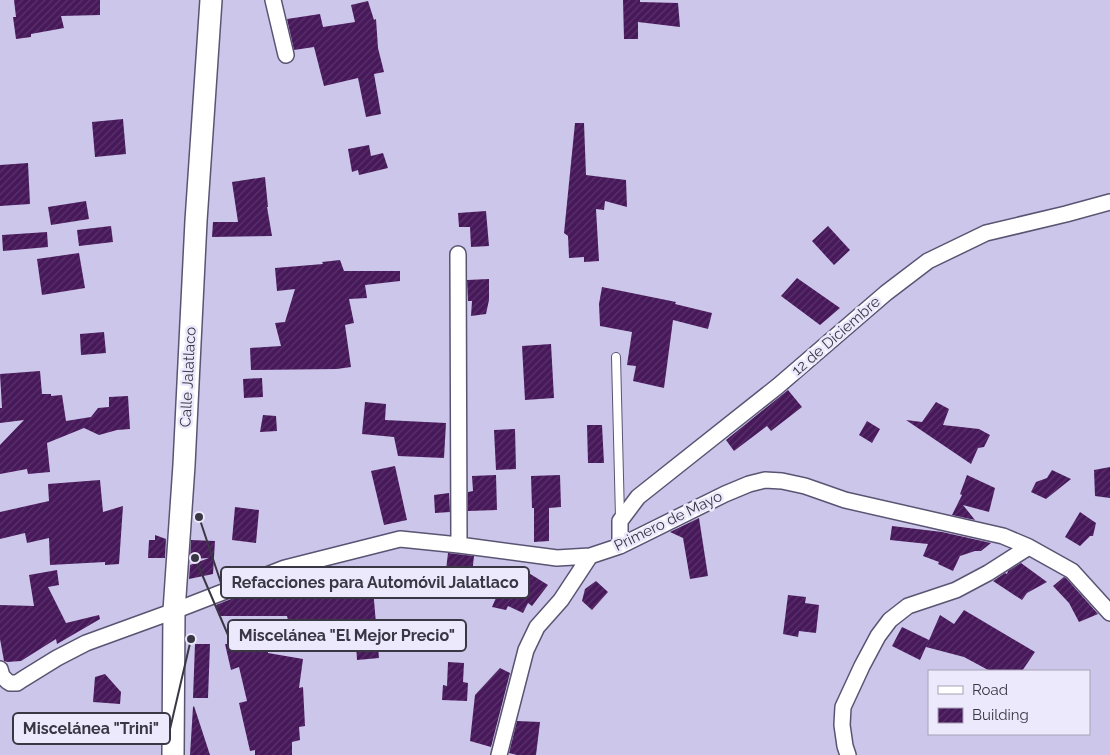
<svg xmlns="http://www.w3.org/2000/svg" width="1110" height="755" font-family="Raleway,sans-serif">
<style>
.building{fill:url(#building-hatch)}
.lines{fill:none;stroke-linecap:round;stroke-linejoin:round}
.service-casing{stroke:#5a5473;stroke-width:10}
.minor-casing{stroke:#5a5473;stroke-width:18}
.secondary-casing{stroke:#5a5473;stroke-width:24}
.service{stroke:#fff;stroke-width:8}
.minor{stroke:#fff;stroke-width:15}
.secondary{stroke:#fff;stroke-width:21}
.labels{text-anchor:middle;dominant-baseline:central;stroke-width:5;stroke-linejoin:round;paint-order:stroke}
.street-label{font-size:15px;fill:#3a3745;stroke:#ece9fc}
.leader{fill:none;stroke:#3a3745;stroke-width:2}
.callout-dot{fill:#3a3745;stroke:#ece9fc;stroke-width:2}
.callout{fill:#ece9fc;stroke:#3a3745;stroke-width:2}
.callout-label{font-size:16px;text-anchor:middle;font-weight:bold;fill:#3a3745}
</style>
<defs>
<pattern id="building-hatch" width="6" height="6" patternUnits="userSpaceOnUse" patternTransform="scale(1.25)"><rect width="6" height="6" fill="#47195a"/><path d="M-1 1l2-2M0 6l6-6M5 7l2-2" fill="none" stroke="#5a326a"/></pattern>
</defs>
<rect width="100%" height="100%" fill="#ccc6ea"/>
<!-- building -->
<path class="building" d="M14,0h86v15l-39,1 3,12 -33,6v3l-15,2 -3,-22h3z
M623,0h17v2l38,1 2,24 -42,-5v17h-14z
M368,1l6,19 2,-1 2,29 6,24 -10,2 7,40 -15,3 -8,-39 -34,8 -10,-39 -20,3 -7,-31 33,-5 3,13 32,-5 -4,-17z
M123,119l3,35 -31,3 -3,-35z
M575,123h9l2,52 40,5 1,27 -22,-6 -1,9 -8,-1 3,52 -15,1v-5l-15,1 -1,-22 -4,-3z
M369,145l2,11 12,-3 5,15 -29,7 -1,-5 -6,2 -4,-23z
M28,163l2,41 -30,2v-41z
M265,177l3,30h-1l5,29 -60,1 1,-15h25l-6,-40z
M86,201l3,18 -38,6 -3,-18z
M486,211l3,35 -18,1 -1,-20h-11l-1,-14z
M111,226l2,16 -34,4 -2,-16z
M828,226l22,24 -16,15 -22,-24z
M47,232l1,15 -45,4 -1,-16z
M79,253l6,35 -43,7 -5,-36z
M340,260l4,11h56v10l-35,4 2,13 -18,1 5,24 -9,2 6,42 -14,2 -86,1 -1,-22 31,-2 -6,-23 10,-1 10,-33 -18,2 -2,-23 48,-4 -1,-2z
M797,278l43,30 -20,17 -39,-29z
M489,279v21l-3,14 -15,2 1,-15h-4l-1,-21z
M602,287l74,15 -1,2 37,9 -4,16 -35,-9 -9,68 -31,-7 3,-15 -9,-1 5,-33 -32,-6 -1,-22z
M104,332l2,21 -25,2 -1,-21z
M551,344l3,54 -29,2 -3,-54z
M40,371l2,23h9v2l11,-1 4,26 25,-4 7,-9 11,-1v-10l19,-1 2,33 -13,1 -18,5 -15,-7 -37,15 3,29 -22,2 -1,-5 -27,5v-29l24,-25 -24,3v-15h2l-2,-34z
M262,378l1,19 -19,1 -1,-19z
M788,390l14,17 -31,24 -4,-5 -33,25 -8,-11z
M365,402l21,2 -1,16 61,3 -2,35 -46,-2 -4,-19 -32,-3z
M936,402l13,7 -6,16 36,4 11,6 -6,12 -6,1 -7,16 -65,-44 16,2z
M263,415l13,1 1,15 -17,1z
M867,421l13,8 -8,14 -13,-8z
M587,425h15l2,38h-16z
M515,429l1,40 -20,1 -2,-40z
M395,466l12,54 -23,5 -13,-54z
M1110,467v31l-15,-2 -1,-26z
M1052,470l19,9 -25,20 -15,-7 5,-10 11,-4z
M496,475l1,35 -29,1v-19l5,-1 -1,-15z
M560,475l1,32 -12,1v33l-15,1v-34h-2l-1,-32z
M967,475l28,13 -6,24 -26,-7 12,15 -23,-5 10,-20 -2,-1z
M100,480l3,32 20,-6 -4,58 -14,1v-3l-55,3 -1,-27 -22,5 -2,-10 -25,6v-27l49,-11 -1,-17z
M449,493l1,19 -15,1 -1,-18z
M235,507l24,3 -3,33 -24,-3z
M1080,512l16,11 -3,13h-3l-10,10 -15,-9z
M699,518l9,58 -18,3 -7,-41 -13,-6z
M892,526l50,6 49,11 -10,8h-6l-15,5 -7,15 -15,-7 1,-2 -16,-6 5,-12 -38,-4z
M155,535l11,4 -1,19h-17l1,-18h6z
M191,540l24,1 -2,33 -24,5 1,-14 19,-7 -19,1z
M448,553l26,3 -2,18 -26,-4z
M1021,563l26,19 -20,11 -5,7 -29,-19 12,-8 2,1 1,-3z
M519,567l29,18 -16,21 -4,-3 -5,10 -15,-7 -2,4 -14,-3 10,-23 8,-3z
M57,570l2,15 -11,2 18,36 33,-8 1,4 -43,25 -1,-5 -35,22 -14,1 -3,-1 -4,-22v-34l34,1 -5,-31z
M308,575l-8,11 29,-7 2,12 42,-2 6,69 -22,2 -1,-16h-4l-1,-12 -36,9 -5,-20 -21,3 -2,-8h-68l-3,-11 61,-24z
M1064,577l2,1 32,36 -19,8 -10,-19 -16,-17z
M596,581l12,11 -16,18 -10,-9 3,-12z
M788,595l18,2 -1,6 14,2 -3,28 -17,-2 -1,6 -15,-3z
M964,610l71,42 -13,19h-32l-26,-14 -38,-10 14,-32 14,9z
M902,627l27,13 -9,20 -28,-14z
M195,644h15l-2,54h-15z
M225,644h43v9l35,6 -4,29 4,-1 2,39 -6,1 1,13 -8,2v13h-37v-5l-5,1 -11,-48 8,-2 -8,-34 -8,3z
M448,662l16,1 -1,19 5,1 -1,18 -25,-1 1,-15 4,1z
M500,668l10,5 -19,74 -21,-6 5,-46z
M105,674l16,18 -1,12 -27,-2 2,-25z
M194,706l16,49h-20l3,-48z
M517,721l23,1 -4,33h-19l-8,-2z"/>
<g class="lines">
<!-- service casing -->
<g class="service-casing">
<path id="service" d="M616,357l4,160"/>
</g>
<!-- minor casing -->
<g class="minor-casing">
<path id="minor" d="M273,0l13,55
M458,254l1,291
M620,546v-25l18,-24 140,-111 108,-93 42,-32 58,-28 80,-19 44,-12
M0,669l2,7 5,5 3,2h7l6,-4 34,-21 29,-15 88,-32 111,-43 115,-29 59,6 98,13 33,-2 30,-10 105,-52 24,-10 16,-4 17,1 23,5 40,14 158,36 26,11 43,24 38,42
M499,755l27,-105 11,-23 24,-27 29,-44
M848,755l-3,-9 -3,-21 1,-18 19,-41 16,-30 12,-16 18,-14 48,-16 32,-17 41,-26"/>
</g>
<!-- secondary casing -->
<g class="secondary-casing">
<path id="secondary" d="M173,755l1,-144 10,-146 12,-244 15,-221"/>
</g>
<!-- service -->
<use href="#service" class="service"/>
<!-- minor -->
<use href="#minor" class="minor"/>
<!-- secondary -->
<use href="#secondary" class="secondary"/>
</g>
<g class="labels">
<!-- street labels -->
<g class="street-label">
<text transform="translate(836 336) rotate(-41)">12 de Diciembre</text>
<text transform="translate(188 377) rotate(-87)">Calle Jalatlaco</text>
<text transform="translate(668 521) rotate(-26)">Primero de Mayo</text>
</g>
</g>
<!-- callouts -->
<path class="leader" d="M199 517L221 583M195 558L228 635M191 639L170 729"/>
<g class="callout-dot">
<circle cx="199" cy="517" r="5"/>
<circle cx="195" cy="558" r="5"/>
<circle cx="191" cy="639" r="5"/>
</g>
<g class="callout">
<rect x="221" y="567" width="308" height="31" rx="5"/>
<rect x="228" y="620" width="238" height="31" rx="5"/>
<rect x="13" y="713" width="157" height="31" rx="5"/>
</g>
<g class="callout-label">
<text x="375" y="588">Refacciones para Automóvil Jalatlaco</text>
<text x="347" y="641">Miscelánea "El Mejor Precio"</text>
<text x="91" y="734">Miscelánea "Trini"</text>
</g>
<!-- legend -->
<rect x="928" y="670" width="162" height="65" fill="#ece9fc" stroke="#a5a2b3"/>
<rect x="938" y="686" width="25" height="8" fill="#ffffff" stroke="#a5a2b3"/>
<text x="972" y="695" font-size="15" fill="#3a3745">Road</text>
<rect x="938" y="708" width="25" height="15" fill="url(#building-hatch)" stroke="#a5a2b3"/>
<text x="972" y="720" font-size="15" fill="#3a3745">Building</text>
</svg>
